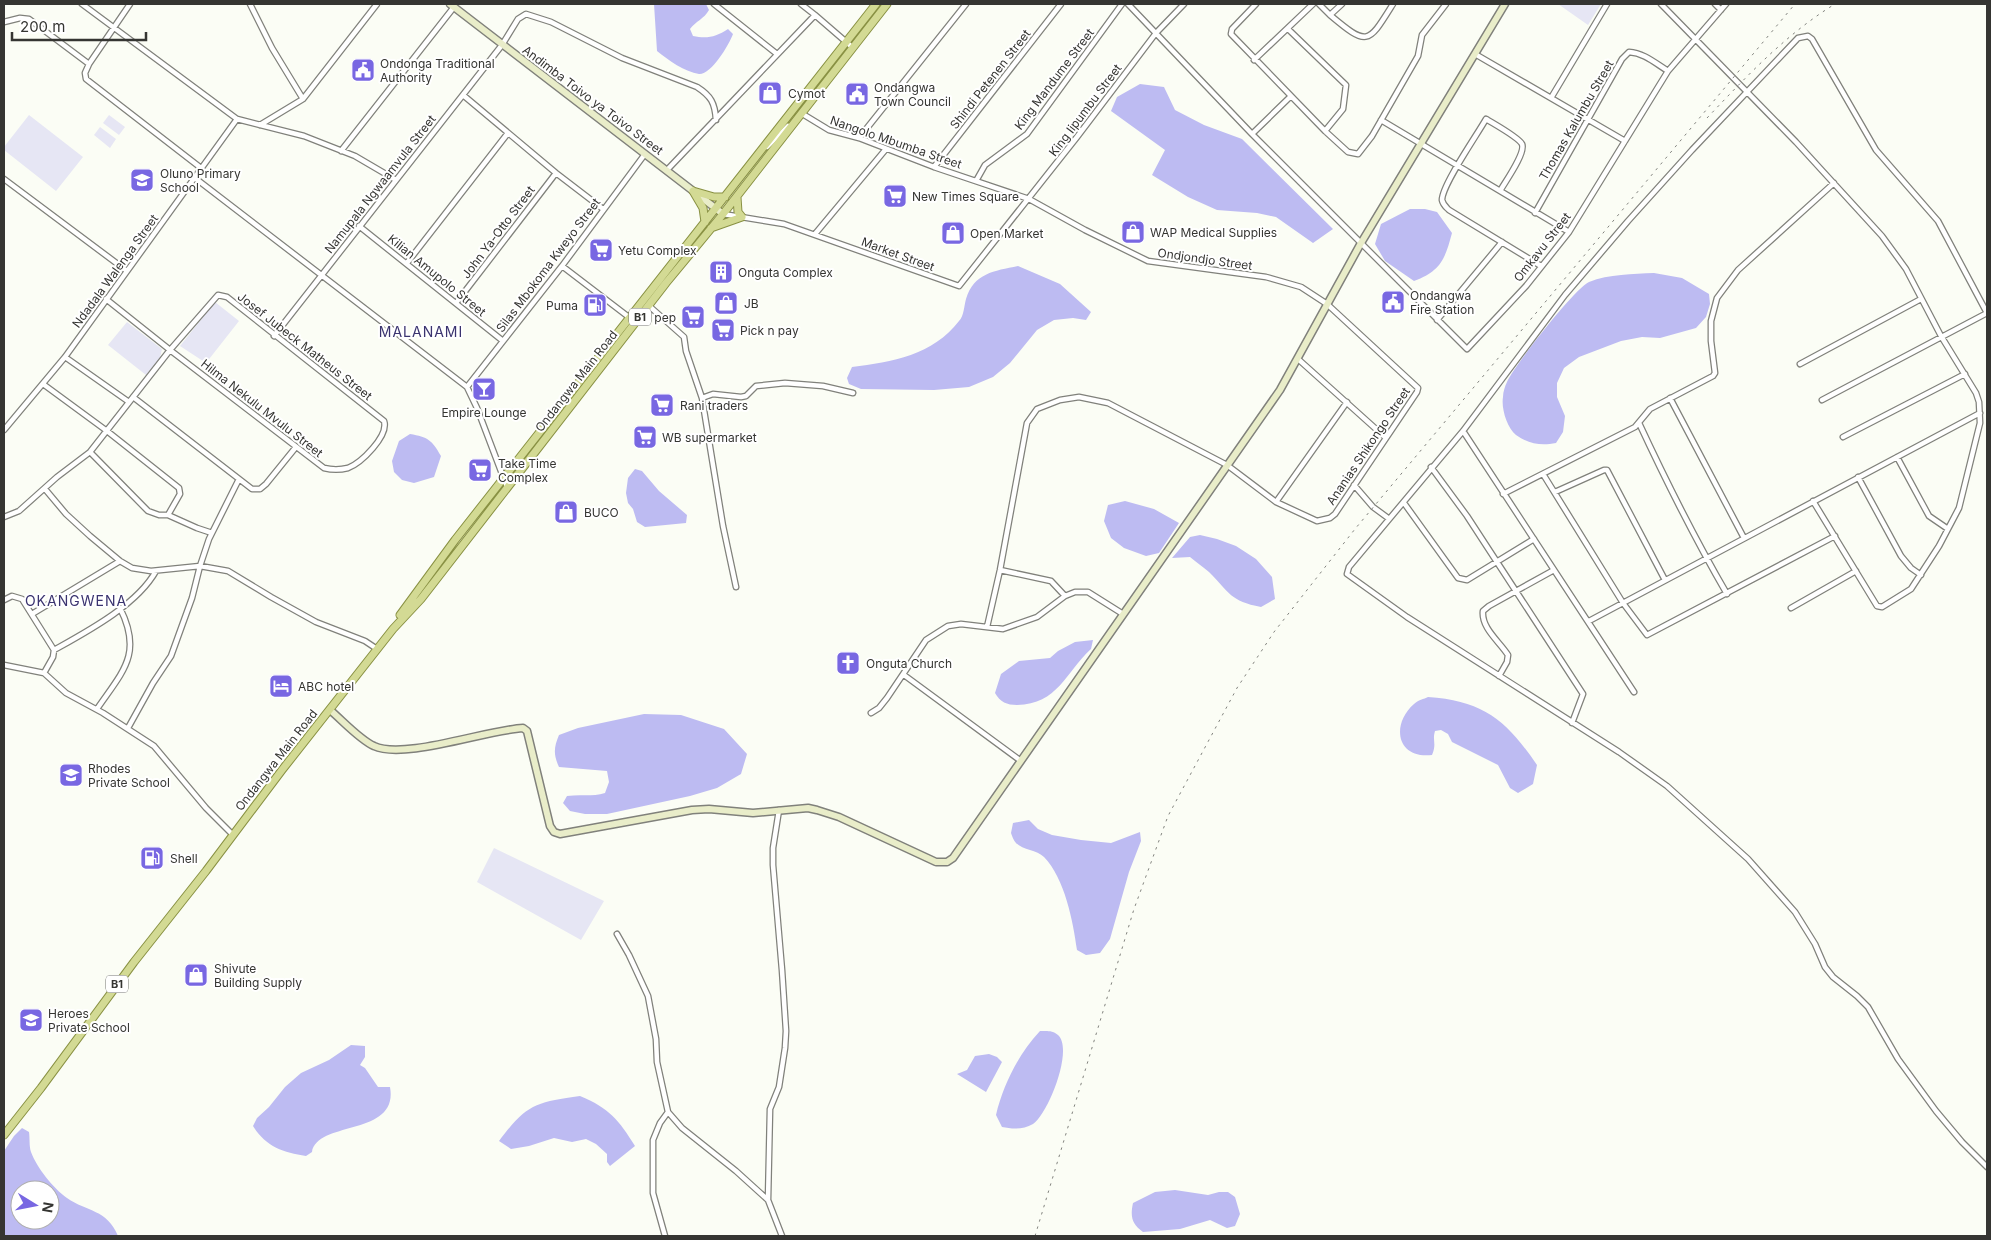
<svg xmlns="http://www.w3.org/2000/svg" width="1991" height="1240" font-family="Inter,sans-serif">
<style>
.green{fill:#e6e6f4}
.water{fill:#bdbbf2;fill-rule:evenodd}
.lines{fill:none;stroke-linecap:round;stroke-linejoin:round}
.street-casing{stroke:#80817b;stroke-width:7}
.secondary-casing{stroke:#80817b;stroke-width:9}
.primary-casing{stroke:#899143;stroke-width:9}
.street{stroke:#fff;stroke-width:4.5}
.secondary{stroke:#e9edc9;stroke-width:6}
.primary{stroke:#d3da94;stroke-width:7}
.rail{stroke:#82837e;stroke-width:1;stroke-dasharray:2.5 5;stroke-linecap:butt}
.labels{text-anchor:middle;dominant-baseline:central;stroke-width:4;stroke-linejoin:round;paint-order:stroke}
.shield{fill:#fff;stroke:#727270;stroke-width:1}
.shield-label{font-size:11px;font-weight:bold;fill:#353532}
.poi-label{font-size:12px;fill:#353532;stroke:#fff;text-anchor:start}
.street-label{font-size:12px;fill:#353532;stroke:#fff}
.neighbourhood-label{font-size:14px;letter-spacing:1px;fill:#3a336f;stroke:#fff}
</style>
<rect width="100%" height="100%" fill="#fbfdf5"/>
<!-- green -->
<path class="green" d="M1558,4h43l-13,21z
M29,115l54,42 -27,34 -52,-41v-3z
M109,115l16,12 -6,8 -16,-12z
M100,127l16,12 -6,9 -16,-13z
M215,302l24,19 -33,42 -26,-17z
M127,322l35,27 -2,9 -14,17 -38,-30z
M494,848l110,53 -23,39 -104,-58z"/>
<!-- water -->
<path class="water" d="M654,4h52l3,6c-5,9 -13,11 -19,19l3,7c14,3 23,1 35,-7l5,5c-4,11 -22,41 -34,40 -14,-2 -31,-14 -42,-23z
M1140,84l24,3 11,23 29,15 38,14 91,90 -20,14 -37,-26 -19,-4 -40,-3 -29,-13 -36,-22 13,-25 -54,-39 6,-14z
M1410,209h15l12,3 15,21c-7,26 -11,38 -38,48l-29,-20 -10,-17 6,-20z
M1018,266l42,18 31,28 -5,8 -13,-2 -19,2 -17,10 -27,33 -17,14 -24,10 -35,3 -73,-1 -12,-5 -2,-6 5,-11c40,-5 81,-12 107,-46 5,-5 5,-15 7,-22 8,-26 28,-28 52,-33z
M1654,273l28,5 27,16 1,10 -4,13 -10,11 -36,10 -18,-1 -21,4 -42,16 -15,11 -7,15v14l8,19 -2,16 -7,11c-15,3 -27,1 -40,-8 -9,-7 -15,-27 -13,-38 0,-5 2,-11 4,-15 7,-16 68,-94 82,-100 20,-8 44,-8 65,-9z
M410,434c18,3 22,6 31,22l-7,21 -20,6 -12,-3 -8,-8 -2,-11 7,-20z
M635,469l7,2 17,20 28,24 -1,8 -41,4 -8,-5 -4,-13 -5,-6 -2,-10 2,-15z
M1125,501l29,8 25,14 -20,30 -13,3 -22,-8 -13,-10 -7,-17 4,-16z
M1200,535l17,4 19,7 20,13 16,18 3,22 -14,8c-31,-6 -31,-14 -52,-35 -6,-5 -13,-10 -19,-15l-18,1 18,-21z
M1093,640l-2,9c-26,24 -33,55 -74,56 -10,0 -17,-3 -22,-12l6,-19 18,-13 31,-3 8,-7 17,-9z
M1428,697c56,4 78,23 109,68l-4,19 -15,9 -8,-5 -12,-23 -46,-23 -4,-8 -7,-4 -6,1c-3,10 2,12 -3,24 -36,4 -41,-31 -18,-51 4,-4 10,-5 14,-7z
M644,714l37,1 43,14 23,25 -6,20 -24,14 -27,8 -83,18h-22l-15,-3 -7,-8 4,-7c13,-2 25,1 38,-3l4,-11 -2,-11 -48,-4c-6,-13 -5,-20 0,-32l19,-7z
M1029,820l9,9 14,6 29,5 30,3 29,-11 1,9 -12,31 -19,67 -10,14 -14,2 -9,-5c-4,-29 -12,-71 -33,-93 -7,-7 -21,-7 -28,-14 -2,-2 -4,-7 -5,-10l2,-10z
M1040,1031c6,0 13,-1 18,4 16,14 -10,79 -25,89 -10,6 -21,5 -31,3l-6,-12c7,-30 23,-62 44,-84z
M351,1045l14,1v11l-5,8 5,3 13,19h12c9,50 -72,33 -78,65l-6,4c-23,-3 -41,-10 -53,-30l4,-8 12,-11 16,-20 16,-14 28,-13z
M989,1054l8,3 5,5 -16,30 -29,-18 10,-4 8,-14z
M580,1096c29,12 39,24 55,50l-25,20 -3,-4v-8l-11,-10 -10,-5 -14,3 -18,-4 -25,8 -18,3 -12,-8c27,-36 36,-39 81,-45z
M22,1128l7,4c1,7 0,14 2,20 6,16 22,36 36,46 20,14 40,11 51,38h-114v-85l10,-15zM20,1190h30v30h-30z
M1175,1190l33,5 11,-3h9l7,5 5,17 -5,12 -8,2 -17,-8 -30,9 -37,3c-11,-8 -13,-15 -10,-29l22,-11z"/>
<g class="lines">
<!-- street casing -->
<g class="street-casing">
<path id="street" d="M82,4l155,115 67,17 51,20 41,24
M250,4l22,44 31,51
M714,4l63,50
M801,4l14,11
M1128,4l124,130 215,215 59,-63 43,-54 99,-161 58,-67
M1256,4l-24,25 -1,5 94,97
M1319,4l11,11 12,-11
M1661,4l135,138 86,94 24,33 35,67 35,57 3,9 1,21 -21,85 -20,38 -28,43 -29,18 -5,-1 -64,-105
M1715,4l6,6
M1330,15c38,32 38,29 63,-11
M4,22l16,-4 9,1 60,45 41,-60
M1288,29l58,56 -3,24 -18,22 23,21 10,2 14,-18 46,-80 4,-21 24,-31
M1475,54l150,87
M1254,60l59,-56
M89,64l-4,9 1,6 115,89
M463,95l93,78 47,36
M1551,98l56,-94
M801,113l28,17 30,8 75,29 95,32 56,31 63,31 118,16 35,10 26,17 91,84 -1,4 -82,122 -5,4 -13,3 -41,-19 -49,-37 -119,-62 -29,-6 -19,3 -23,9 -10,14 -27,147 -13,57
M1381,120l188,112
M260,125l43,-26 74,-95
M1252,134l38,-37
M859,138l107,-134
M767,147l21,-21
M341,151l113,-144
M934,167l127,-163
M667,170l148,-155 37,32
M195,178l272,209 10,21 30,79
M4,179l123,92
M976,181l9,-16 42,-31 95,-130
M1500,191c5,-9 26,-38 22,-47 -4,-7 -28,-20 -36,-25 -9,16 -44,66 -44,81 1,5 4,7 7,10l92,56
M1535,213l87,-154 7,-7c15,1 26,11 39,19
M723,214l61,10 175,62 118,-149 79,-104 28,-29
M359,226l144,115
M815,234l71,-85
M407,263l101,-130
M562,266l68,52
M218,295l9,2 157,124c5,15 -23,42 -36,47 -8,2 -16,2 -24,0l-154,-118z
M456,303l100,-130
M648,305l36,32 2,14 16,47 21,128 13,61
M1437,320l65,-78
M274,336l228,-291 16,-26 8,-5 25,8 71,36 75,29c14,9 18,16 19,33
M65,357l64,45
M1298,359l88,79
M1800,364l121,-65
M43,384l64,47 72,57 1,6 -12,21
M467,387l95,-121 83,-112
M133,397l119,92h8l6,-5 30,-37
M702,398l11,-4 28,3 5,-1 10,-10 29,-3 38,3 30,7
M1670,398l74,140
M1822,400l165,-87 -49,-92 -62,-71 -64,-111 -4,-3 -10,2 -106,112 -64,71 -63,74 -102,136 -114,136 -2,7 60,43 212,135 48,34 81,73 47,53 20,32 10,23 8,10 24,19 11,11 30,52 38,52 26,31 25,25
M1639,423c27,58 56,116 88,171
M4,430l61,-73 172,-238
M1463,431l171,261
M1843,437l122,-63
M90,452l58,59 11,4h9l29,13 15,5
M1897,457l32,59 19,13
M1431,467l36,49 116,178 -11,29
M1543,474l80,129 24,32 188,-99
M1858,477l43,79 10,12 10,7
M1354,485l19,22 15,11
M45,489l21,25 24,22 30,25 12,7 19,3 49,-5 28,5 43,26 45,25 49,19 12,8
M1555,492l49,-22h3l58,110
M1503,494l132,-67 15,-18 63,-33 2,-3 -4,-32v-20l6,-23 21,-28 96,-87
M1276,502l71,-100
M1404,503l54,75 9,2 67,-41
M4,517l15,-6 38,-34 33,-25 80,-102 -64,-51
M1000,570l51,11 14,15
M4,600l8,-4 10,3 32,51 -1,7 -9,16
M1791,608l65,-37
M32,614l88,-53
M1589,621l391,-208
M54,650c34,-19 83,-45 102,-79
M4,665l40,8 22,20 37,20 51,33 52,62 27,27
M904,675l117,86
M1499,676l8,-14 1,-7c-8,-13 -27,-27 -25,-44l6,-5 65,-36
M97,709c26,-38 46,-55 23,-101
M871,713l8,-5 8,-10 39,-58 22,-14 13,-2 42,5 34,-12 28,-21 10,-4h13l35,22
M128,728l25,-45 18,-27 21,-58 8,-32 9,-27 30,-60
M617,934l12,21 19,41 8,43 1,23 11,50 14,16 54,43 32,29 14,36
M768,1200l2,-91 9,-22 6,-39 1,-17 -4,-61 -9,-105v-17l6,-38
M665,1236l-12,-43v-53l7,-17 8,-11"/>
</g>
<!-- secondary casing -->
<g class="secondary-casing">
<path id="secondary" d="M450,4l273,210
M330,710c12,10 30,30 44,36 30,14 112,-16 149,-18l4,3 23,95 4,6 6,2 132,-24 17,-1 44,4 55,-5 9,2 22,7 97,45h11l6,-4 327,-468 81,-147 144,-239"/>
</g>
<!-- primary casing -->
<g class="primary-casing">
<path id="primary" d="M693,191l10,17 2,14
M693,191l21,6h11
M711,228l31,-11 -4,-5 -1,-15
M400,615l55,-75 421,-536
M4,1135l37,-47 93,-126 72,-91 76,-101 111,-141 28,-30 245,-316 57,-69 164,-210"/>
</g>
<!-- street -->
<use href="#street" class="street"/>
<!-- secondary -->
<use href="#secondary" class="secondary"/>
<!-- primary -->
<use href="#primary" class="primary"/>
<!-- rail -->
<path class="rail" d="M1707,118c40,-42 79,-84 128,-114
M1035,1236l99,-327 34,-93 69,-128 37,-56 81,-103 440,-525"/>
</g>
<!-- icons -->
<defs>
<g id="civic-square" transform="scale(1.25)"><rect x="-9" y="-9" width="18" height="18" rx="4" fill="#7867e2" stroke="#fff"/><path d="M-.6-6.5H3V-4.5H.6V-3L4-1V1h2V6H-6V1h2V-1L-.6-3ZM-1.2 2.5V6h2.4V2.5Z" fill="#fff"/></g>
<g id="shop-square" transform="scale(1.25)"><rect x="-9" y="-9" width="18" height="18" rx="4" fill="#7867e2" stroke="#fff"/><path d="M-5-2.5h2.3a2.7 3.5 0 0 1 5.4 0H5L5.5 6h-11ZM-1.5-2.5h3a1.5 2.3 0 0 0-3 0Z" fill="#fff"/></g>
<g id="school-square" transform="scale(1.25)"><rect x="-9" y="-9" width="18" height="18" rx="4" fill="#7867e2" stroke="#fff"/><path d="M0-5L7-2L0 1L-7-2ZM-4 1L0 2.5L4 1V4Q0 6-4 4Z" fill="#fff"/></g>
<g id="supermarket-square" transform="scale(1.25)"><rect x="-9" y="-9" width="18" height="18" rx="4" fill="#7867e2" stroke="#fff"/><path d="M-6-5.5h2.5l.6 2H6L4.5 2H-2.5L-4.4-4H-6ZM-1.5 3.2a1.3 1.3 0 1 0 .1 0ZM3 3.2a1.3 1.3 0 1 0 .1 0Z" fill="#fff"/></g>
<g id="building-square" transform="scale(1.25)"><rect x="-9" y="-9" width="18" height="18" rx="4" fill="#7867e2" stroke="#fff"/><path d="M-4-6H4V6H1V3H-1V6H-4ZM-2.5-4.3h1.7v1.8h-1.7ZM.8-4.3h1.7v1.8H.8ZM-2.5-1h1.7V.8h-1.7ZM.8-1h1.7V.8H.8Z" fill="#fff"/></g>
<g id="fuel-square" transform="scale(1.25)"><rect x="-9" y="-9" width="18" height="18" rx="4" fill="#7867e2" stroke="#fff"/><path d="M-5.5-6h7V0h2V4h1.3V-2.5L3-4.5l.8-.8L6-3V5H2.5V1h-1V6h-7ZM-4.2-4.7v3.2H.2V-4.7Z" fill="#fff"/></g>
<g id="bar-square" transform="scale(1.25)"><rect x="-9" y="-9" width="18" height="18" rx="4" fill="#7867e2" stroke="#fff"/><path d="M-6-5H6L.8 .8V4.5H3.5V6h-7V4.5H-.8V.8Z" fill="#fff"/></g>
<g id="church-square" transform="scale(1.25)"><rect x="-9" y="-9" width="18" height="18" rx="4" fill="#7867e2" stroke="#fff"/><path d="M-1.2-6h2.4v3.5h3.3v2.4h-3.3V6h-2.4V-.1h-3.3v-2.4h3.3Z" fill="#fff"/></g>
<g id="hotel-square" transform="scale(1.25)"><rect x="-9" y="-9" width="18" height="18" rx="4" fill="#7867e2" stroke="#fff"/><path d="M-6-4.5h1.5V1H6V5H4.5V3h-9V5H-6ZM-4 0a1.8 1.8 0 1 1 3.6 0ZM.5 0V-2.5h3Q6-2.5 6 0Z" fill="#fff"/></g>
</defs>
<g fill-rule="evenodd">
<use href="#civic-square" x="363" y="70"/>
<use href="#shop-square" x="770" y="93"/>
<use href="#civic-square" x="857" y="94"/>
<use href="#school-square" x="142" y="180"/>
<use href="#supermarket-square" x="895" y="196"/>
<use href="#shop-square" x="1133" y="232"/>
<use href="#shop-square" x="953" y="233"/>
<use href="#supermarket-square" x="601" y="250"/>
<use href="#building-square" x="721" y="272"/>
<use href="#civic-square" x="1393" y="302"/>
<use href="#shop-square" x="726" y="303"/>
<use href="#fuel-square" x="595" y="305"/>
<use href="#supermarket-square" x="693" y="317"/>
<use href="#supermarket-square" x="723" y="330"/>
<use href="#bar-square" x="484" y="389"/>
<use href="#supermarket-square" x="662" y="405"/>
<use href="#supermarket-square" x="645" y="437"/>
<use href="#supermarket-square" x="480" y="470"/>
<use href="#shop-square" x="566" y="512"/>
<use href="#church-square" x="848" y="663"/>
<use href="#hotel-square" x="281" y="686"/>
<use href="#school-square" x="71" y="775"/>
<use href="#fuel-square" x="152" y="858"/>
<use href="#shop-square" x="196" y="975"/>
<use href="#school-square" x="31" y="1020"/>
</g>
<g class="labels">
<!-- shield labels -->
<g class="shield">
<rect x="629" y="308.5" width="22" height="17" rx="4"/>
<rect x="106" y="975.5" width="22" height="17" rx="4"/>
</g>
<g class="shield-label">
<text x="640" y="317">B1</text>
<text x="117" y="984">B1</text>
</g>
<!-- poi labels -->
<g class="poi-label">
<text x="380" y="63">Ondonga Traditional<tspan x="380" dy="14">Authority</tspan></text>
<text x="874" y="87">Ondangwa<tspan x="874" dy="14">Town Council</tspan></text>
<text x="788" y="93">Cymot</text>
<text x="160" y="173">Oluno Primary<tspan x="160" dy="14">School</tspan></text>
<text x="912" y="196">New Times Square</text>
<text x="1150" y="232">WAP Medical Supplies</text>
<text x="970" y="233">Open Market</text>
<text x="618" y="250">Yetu Complex</text>
<text x="738" y="272">Onguta Complex</text>
<text x="1410" y="295">Ondangwa<tspan x="1410" dy="14">Fire Station</tspan></text>
<text x="744" y="303">JB</text>
<text x="578" y="305" text-anchor="end">Puma</text>
<text x="676" y="317" text-anchor="end">pep</text>
<text x="740" y="330">Pick n pay</text>
<text x="680" y="405">Rani traders</text>
<text x="484" y="412" text-anchor="middle">Empire Lounge</text>
<text x="662" y="437">WB supermarket</text>
<text x="498" y="463">Take Time<tspan x="498" dy="14">Complex</tspan></text>
<text x="584" y="512">BUCO</text>
<text x="866" y="663">Onguta Church</text>
<text x="298" y="686">ABC hotel</text>
<text x="88" y="768">Rhodes<tspan x="88" dy="14">Private School</tspan></text>
<text x="170" y="858">Shell</text>
<text x="214" y="968">Shivute<tspan x="214" dy="14">Building Supply</tspan></text>
<text x="48" y="1013">Heroes<tspan x="48" dy="14">Private School</tspan></text>
</g>
<!-- street labels -->
<g class="street-label">
<text transform="translate(990 79) rotate(-52)">Shindi Petenen Street</text>
<text transform="translate(1054 79) rotate(-53)">King Mandume Street</text>
<text transform="translate(593 100) rotate(37)">Andimba Toivo ya Toivo Street</text>
<text transform="translate(1085 110) rotate(-53)">King Iipumbu Street</text>
<text transform="translate(1576 120) rotate(-60)">Thomas Kalumbu Street</text>
<text transform="translate(896 142) rotate(19)">Nangolo Mbumba Street</text>
<text transform="translate(380 184) rotate(-52)">Namupala Ngwaamvula Street</text>
<text transform="translate(498 232) rotate(-53)">John Ya-Otto Street</text>
<text transform="translate(1542 247) rotate(-52)">Omkavu Street</text>
<text transform="translate(898 254) rotate(20)">Market Street</text>
<text transform="translate(1205 259) rotate(8)">Ondjondjo Street</text>
<text transform="translate(548 265) rotate(-53)">Silas Mbokoma Kweyo Street</text>
<text transform="translate(115 271) rotate(-54)">Ndadala Walenga Street</text>
<text transform="translate(437 275) rotate(39)">Kilian Amupolo Street</text>
<text transform="translate(305 346) rotate(38)">Josef Jubeck Matheus Street</text>
<text transform="translate(576 381) rotate(-52)">Ondangwa Main Road</text>
<text transform="translate(262 408) rotate(38)">Hilma Nekulu Mvulu Street</text>
<text transform="translate(1368 446) rotate(-56)">Ananias Shikongo Street</text>
<text transform="translate(276 760) rotate(-52)">Ondangwa Main Road</text>
</g>
<!-- neighbourhood labels -->
<g class="neighbourhood-label">
<text x="421" y="331">MALANAMI</text>
<text x="76" y="600">OKANGWENA</text>
</g>
</g>
<!-- border -->
<rect width="1991" height="1240" fill="none" stroke="#353532" stroke-width="10"/>
<!-- north arrow -->
<g transform="translate(35 1205) rotate(100)"><circle r="24" fill="#ffffff" stroke="#aeaead"/>
<path d="M0-4L9 19L0 12L-9 19Z" fill="#7867e2"/>
<text y="-8" font-size="14" font-weight="bold" text-anchor="middle" fill="#353532">N</text>
</g>
<!-- scale -->
<path d="M12 32v8h134v-8" fill="none" stroke="#353532" stroke-width="2.5"/>
<text x="20" y="32" font-size="15" fill="#353532" stroke="#ffffff" stroke-width="4" paint-order="stroke">200 m</text>
</svg>
